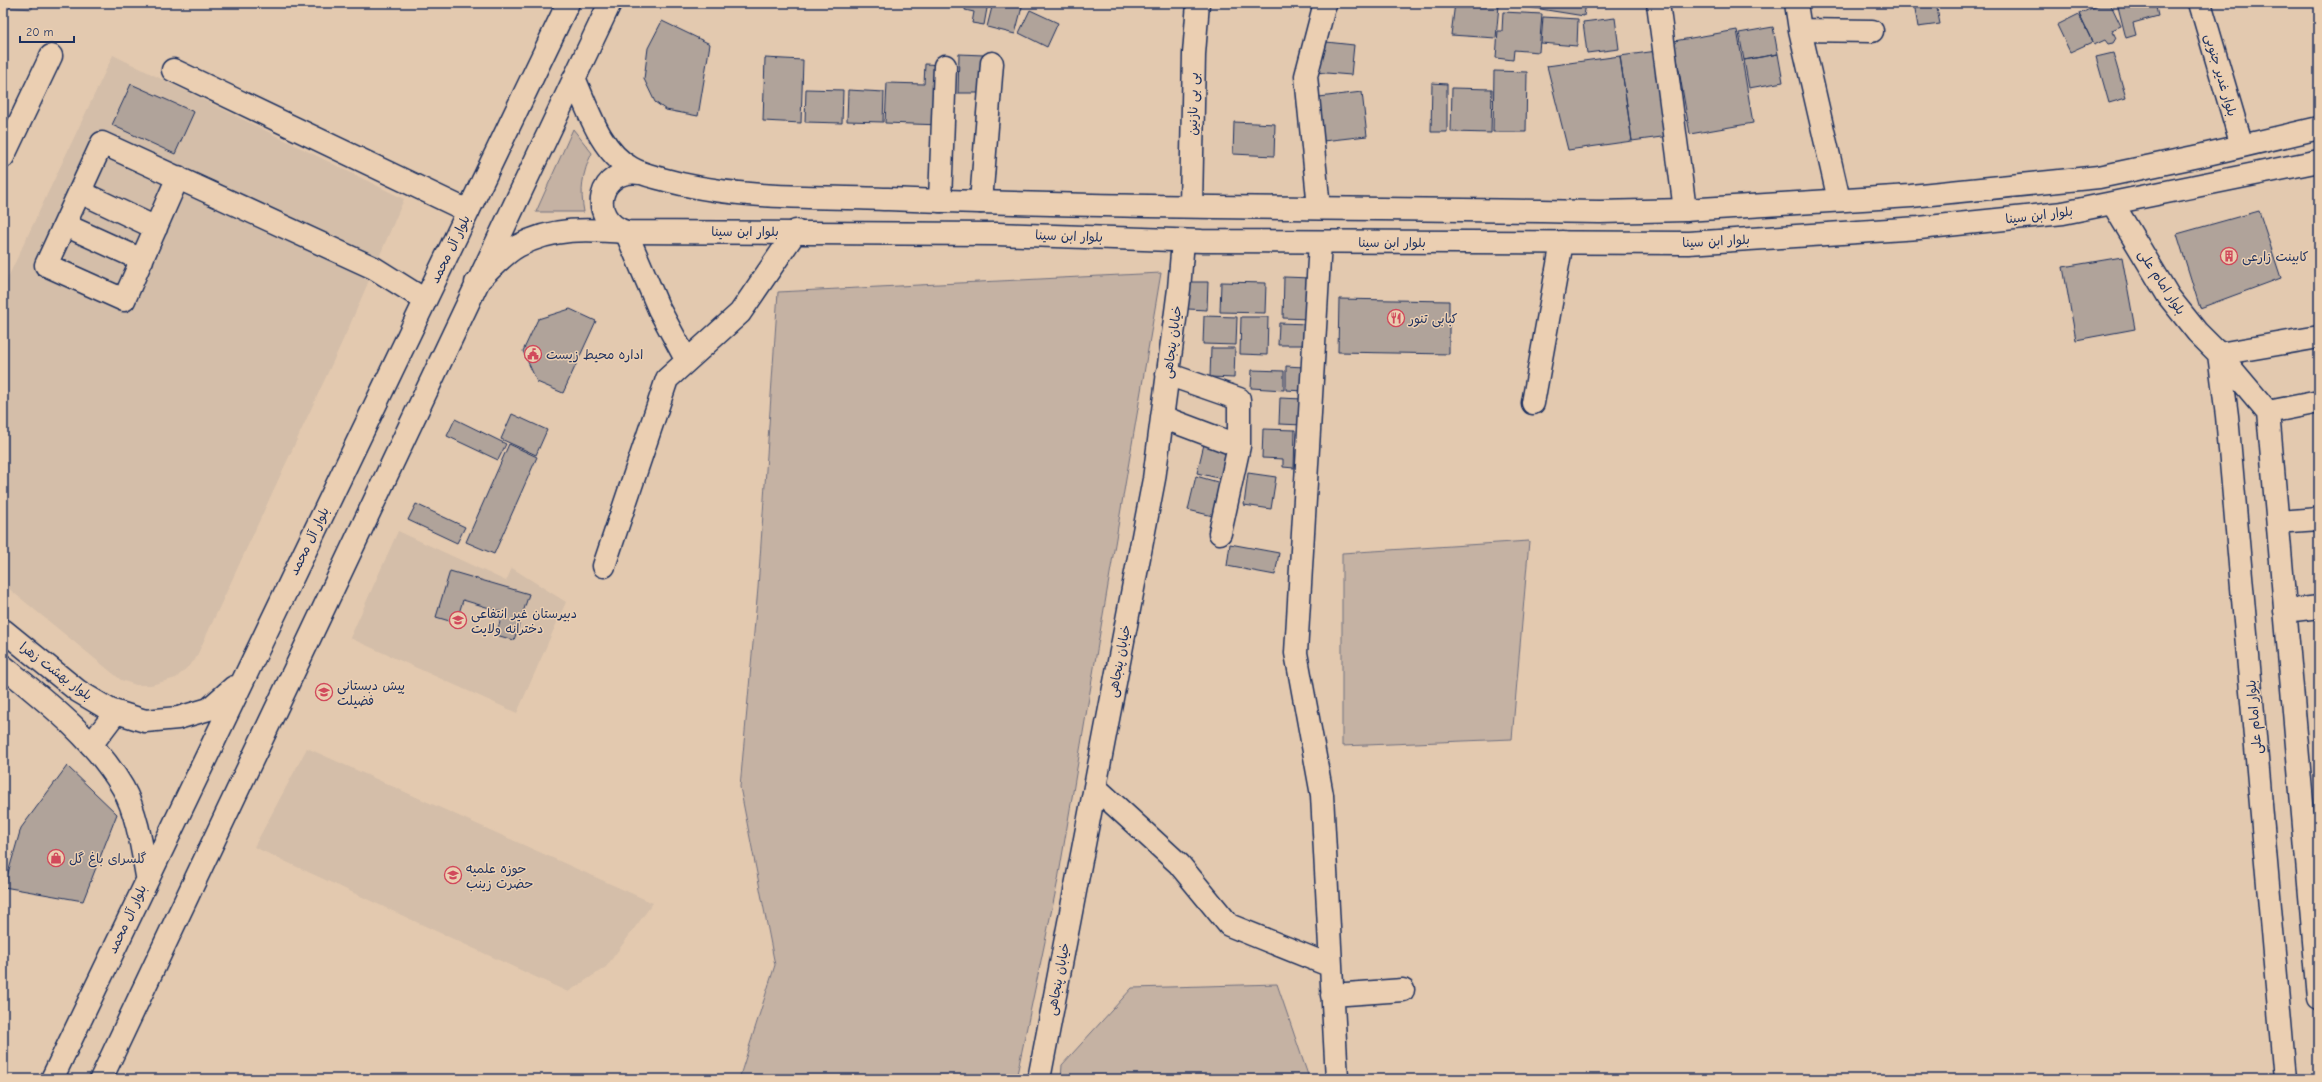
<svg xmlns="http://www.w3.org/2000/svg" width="2322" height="1082" font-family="'Comic Neue','Playpen Sans Arabic',sans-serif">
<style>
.built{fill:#d4bea9}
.green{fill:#c5b2a3;stroke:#707080}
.building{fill:#b0a39a;stroke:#1b2f5e}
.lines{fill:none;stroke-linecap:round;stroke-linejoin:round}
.minor-casing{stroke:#1b2f5e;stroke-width:25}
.major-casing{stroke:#1b2f5e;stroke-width:25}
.minor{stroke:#ebcfb2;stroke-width:22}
.major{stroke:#ebcfb2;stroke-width:22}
.labels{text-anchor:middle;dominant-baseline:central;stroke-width:3;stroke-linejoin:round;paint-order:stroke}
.street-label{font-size:13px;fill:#1b2f5e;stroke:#ebcfb2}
.poi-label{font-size:13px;fill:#1b2f5e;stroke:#ebcfb2;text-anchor:start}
</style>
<rect width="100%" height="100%" fill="#e3c9af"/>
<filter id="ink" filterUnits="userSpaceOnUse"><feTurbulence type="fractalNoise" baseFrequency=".025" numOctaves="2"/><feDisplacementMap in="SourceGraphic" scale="8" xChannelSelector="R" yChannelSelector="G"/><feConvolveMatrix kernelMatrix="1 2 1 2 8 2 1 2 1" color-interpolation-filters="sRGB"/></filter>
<g filter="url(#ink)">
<!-- built -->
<path class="built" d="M113,55l291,144 -55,128 -154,333 -19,18 -25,7h-15l-15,-5 -118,-96v-296z
M398,531l108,50 6,-13 54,34 -49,111 -167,-75z
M307,748l346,155 -47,64 -38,25 -314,-145z"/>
<!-- green -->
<path class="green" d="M3,3h30l-1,6 -29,-2z
M573,129l19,24c-10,20 -12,38 -8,59h-48z
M1161,273l-103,607 -42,199h-277l36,-114 -35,-178 18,-199 20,-296z
M1529,541l-17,198 -170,7v-193z
M1277,984l32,94 -248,1 1,-14 70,-77z"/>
<!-- building -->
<path class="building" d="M966,3h22l-4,22 -12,-2 2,-11 -9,-2z
M993,3h30l-8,31 -28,-7z
M1455,3h38l6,2 -3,33 -45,-3z
M1503,3h83l-2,13z
M1734,3h15l-15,3z
M1810,3h20l-20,3z
M1914,3h22l4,21 -22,3z
M2103,3h7l11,23 -9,4 4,8 -3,5 -5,1 -3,-4 -11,5 -15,-31z
M2117,3h38l3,13 -25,7 3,12 -10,3z
M1030,10l28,13 -11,24 -28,-14z
M1503,12l39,2 -3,38 -25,-2 -1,10 -17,-2 2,-27h4z
M2079,14l13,28 -22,10 -13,-27z
M1543,17l35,2 -1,27 -36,-3z
M1615,18l4,31 -32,4 -4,-31z
M662,21l48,23 -12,72 -32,-6 -11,-8 -11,-23 4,-31z
M1773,27l5,27 -34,6 -5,-27z
M1737,30l16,93 -63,11 -16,-93z
M1317,41l37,4 -3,30 -37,-3z
M1657,51l12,85 -37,5 -12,-85z
M2113,53l13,45 -17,5 -13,-46z
M959,54l25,1 -1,38h-25z
M1778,54l5,28 -34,6 -5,-28z
M1620,56l12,85 -64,9 -21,-84z
M765,58l38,2 -2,63 -38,-2z
M925,64l18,1 -2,60 -56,-2 2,-40 37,1z
M1494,71l33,1 -1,60h-33z
M1432,83l15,1v48h-16z
M131,84l63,28 -19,42 -63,-29z
M1452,88l40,1 -1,44 -40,-1z
M806,89l37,1 -1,33 -37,-1z
M848,90l36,2 -1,30 -36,-1z
M1362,92l5,44 -44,5 -4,-44z
M1234,122l41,2 -1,32 -41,-2z
M2259,211l22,67 -81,30 -23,-74z
M2122,257l13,72 -59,11 -13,-73z
M1284,277l27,1 -1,41 -27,-1z
M1189,282h19l-1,28 -19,-1z
M1221,282l45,1 -1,30 -45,-1z
M1339,299l110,2v53l-111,-2z
M570,309l26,12 -33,72 -26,-11 -14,-31 15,-32z
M1204,316l33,1 -1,28 -33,-1z
M1241,317h27l-1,38 -27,-1z
M1279,323l29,1 -1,21h-29z
M1211,348h24l-1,30 -24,-1z
M1286,366l18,1v24l-18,-1z
M1252,370l32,1v19l-33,-2z
M1280,398l23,1v26l-24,-1z
M512,414l35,16 -11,25 -35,-16z
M455,419l51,25 -8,16 -51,-24z
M1263,429l32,1 -1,38 -11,-1v-8l-21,-1z
M1205,440l25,6 -8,33 -25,-6z
M509,444l28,13 -43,97 -28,-12z
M1248,473l28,4 -5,32 -27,-4z
M1196,476l25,7 -8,33 -25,-6z
M416,504l49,23 -8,16 -49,-23z
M1230,544l49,9 -4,22 -48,-9z
M450,571l79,23 -15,46 -18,-5 7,-23 -40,-12 -7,23 -20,-6z
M67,766l50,48 -34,87 -79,-14 17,-59z"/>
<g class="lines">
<!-- minor casing -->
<g class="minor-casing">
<path id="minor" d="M1658,3l27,207
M1796,3l4,27 39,170
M1800,30l72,1
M173,70l295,141
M3,157l48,-101
M178,177l-54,123 -78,-35 56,-122 272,125 51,32
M80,192l76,36
M940,201l5,-135
M981,202l11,-139
M2113,204l56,93 28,35 22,22 49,58 51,587
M1191,205l3,-151 4,-51
M1319,208l-13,-132 19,-73
M65,225l77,35
M626,232l33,77 28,52
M1320,242l-24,411 26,142 15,284
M2219,354l8,62 58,663
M2219,354l100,-17
M1533,403l29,-161
M2268,412l51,-10
M1162,417l77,29v-47l-72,-25
M2278,522l41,-3
M1220,533l19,-87
M604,566l63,-187 73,-66 56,-82
M2285,611l34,-4
M1095,787l84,77 50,61 102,41
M1332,995l71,-5
M1039,1079l115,-600 25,-190 4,-48"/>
</g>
<!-- major casing -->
<g class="major-casing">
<path id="major" d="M2200,3l42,143
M574,78c14,31 26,73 57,90 10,6 20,8 31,11 72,21 152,17 226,20 238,9 475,9 712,13l85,-2 226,-14 188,-19 100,-21 120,-28
M626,232c-40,-13 -27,-65 14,-59
M476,283c13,-12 27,-29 42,-37 35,-19 70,-17 108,-14l371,2 205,7 486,2 231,-15 144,-15 256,-52
M3,630l75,61 32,19 35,11 33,-3 31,-9 25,-22
M3,666c43,35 92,73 120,122 14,25 19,60 24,88
M91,745l25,-33
M52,1079l516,-1076
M101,1079l509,-1076"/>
</g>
<!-- minor -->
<use href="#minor" class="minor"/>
<!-- major -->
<use href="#major" class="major"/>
</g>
</g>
<!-- icons -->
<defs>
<g id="building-ring" transform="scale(0.9)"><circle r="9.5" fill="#ebcfb2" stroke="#d1495b" stroke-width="1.5"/><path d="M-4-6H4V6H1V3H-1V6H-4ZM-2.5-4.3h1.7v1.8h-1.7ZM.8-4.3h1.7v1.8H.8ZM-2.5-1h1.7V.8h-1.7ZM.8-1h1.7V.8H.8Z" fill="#d1495b"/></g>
<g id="restaurant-ring" transform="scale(0.9)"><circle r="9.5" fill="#ebcfb2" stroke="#d1495b" stroke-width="1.5"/><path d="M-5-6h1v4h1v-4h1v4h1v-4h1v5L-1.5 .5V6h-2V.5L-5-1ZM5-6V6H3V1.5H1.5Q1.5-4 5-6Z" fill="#d1495b"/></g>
<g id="civic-ring" transform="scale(0.9)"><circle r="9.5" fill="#ebcfb2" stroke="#d1495b" stroke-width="1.5"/><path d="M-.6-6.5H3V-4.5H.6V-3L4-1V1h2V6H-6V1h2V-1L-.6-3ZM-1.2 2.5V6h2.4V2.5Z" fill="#d1495b"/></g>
<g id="school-ring" transform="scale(0.9)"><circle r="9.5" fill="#ebcfb2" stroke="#d1495b" stroke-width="1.5"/><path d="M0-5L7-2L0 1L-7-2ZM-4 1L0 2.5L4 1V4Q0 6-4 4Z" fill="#d1495b"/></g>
<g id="shop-ring" transform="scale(0.9)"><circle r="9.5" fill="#ebcfb2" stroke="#d1495b" stroke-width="1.5"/><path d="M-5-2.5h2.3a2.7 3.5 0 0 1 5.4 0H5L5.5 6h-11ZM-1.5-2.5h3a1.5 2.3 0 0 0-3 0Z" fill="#d1495b"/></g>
</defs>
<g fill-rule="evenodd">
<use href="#building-ring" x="2229" y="256"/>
<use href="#restaurant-ring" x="1396" y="318"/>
<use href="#civic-ring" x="533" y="354"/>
<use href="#school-ring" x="458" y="620"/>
<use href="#school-ring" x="324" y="692"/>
<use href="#shop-ring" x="56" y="858"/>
<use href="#school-ring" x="453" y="875"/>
</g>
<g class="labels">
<!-- street labels -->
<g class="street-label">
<text transform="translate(2221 75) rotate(74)">بلوار غدیر جنوبی</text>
<text transform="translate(1193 104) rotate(-89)">بی بی نازنین</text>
<text transform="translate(2039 215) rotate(-7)">بلوار ابن سینا</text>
<text x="745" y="231">بلوار ابن سینا</text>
<text transform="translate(1069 236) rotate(2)">بلوار ابن سینا</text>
<text transform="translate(1716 241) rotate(-3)">بلوار ابن سینا</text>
<text x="1392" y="242">بلوار ابن سینا</text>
<text transform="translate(450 249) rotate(-64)">بلوار آل محمد</text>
<text transform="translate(2162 282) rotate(57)">بلوار امام علی</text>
<text transform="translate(1172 342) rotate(-82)">خیابان پنجاهی</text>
<text transform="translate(309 541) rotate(-64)">بلوار آل محمد</text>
<text transform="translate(1119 661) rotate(-79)">خیابان پنجاهی</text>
<text transform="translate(56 671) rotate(37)">بلوار بهشت زهرا</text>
<text transform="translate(2254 717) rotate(-95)">بلوار امام علی</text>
<text transform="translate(127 919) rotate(-65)">بلوار آل محمد</text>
<text transform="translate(1058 979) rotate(-79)">خیابان پنجاهی</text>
</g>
<!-- poi labels -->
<g class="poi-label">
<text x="2242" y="256">کابینت زارعی</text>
<text x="1409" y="318">کبابی تنور</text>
<text x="546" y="354">اداره محیط زیست</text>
<text x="471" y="613">دبیرستان غیر انتفاعی<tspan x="471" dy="15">دخترانه ولایت</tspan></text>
<text x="337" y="685">پیش دبستانی<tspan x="337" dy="15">فضیلت</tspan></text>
<text x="69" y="858">گلسرای باغ گل</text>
<text x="466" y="868">حوزه علمیه<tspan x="466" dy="15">حضرت زینب</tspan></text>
</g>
</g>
<!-- margin -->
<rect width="2322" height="1082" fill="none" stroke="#ebcfb2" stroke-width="16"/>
<rect x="8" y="8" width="2306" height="1066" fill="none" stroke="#1b2f5e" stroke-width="1.5" filter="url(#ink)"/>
<!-- scale -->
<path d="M20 36v6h54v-6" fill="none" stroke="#1b2f5e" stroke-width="2"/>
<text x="26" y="36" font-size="12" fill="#1b2f5e" stroke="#ebcfb2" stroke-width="3" paint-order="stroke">20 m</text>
</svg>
